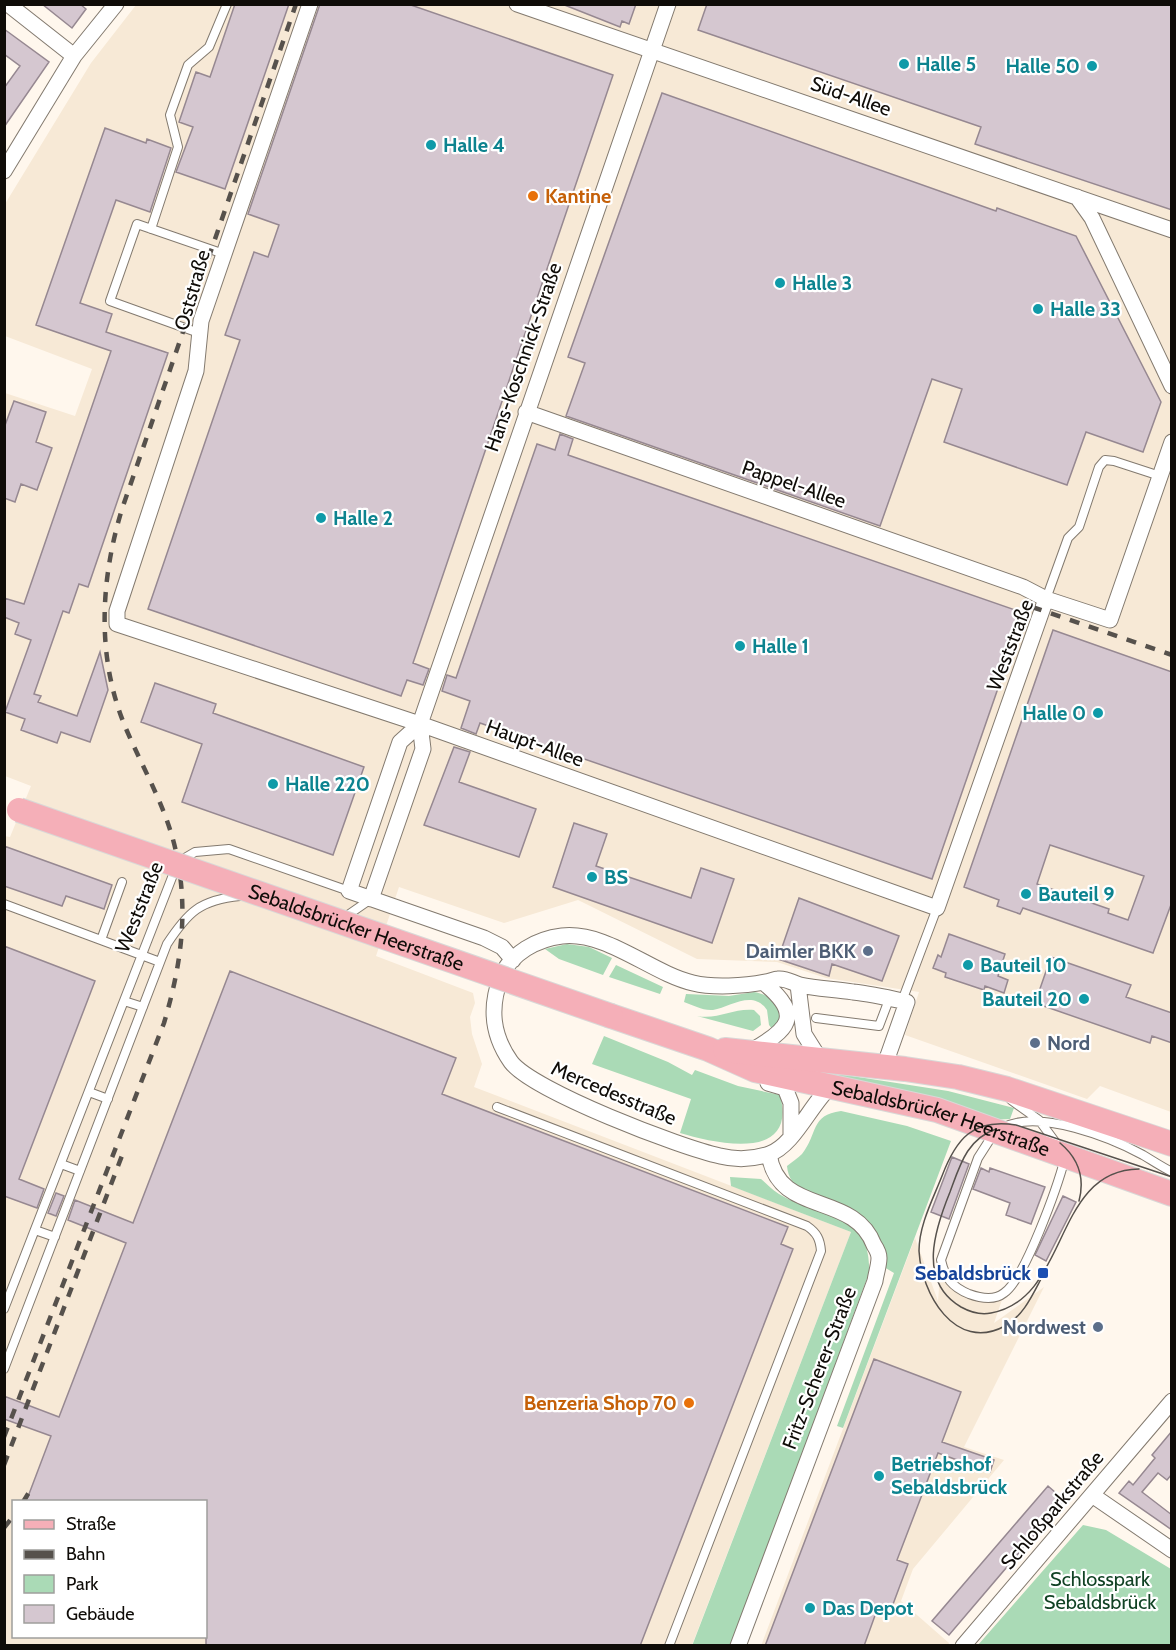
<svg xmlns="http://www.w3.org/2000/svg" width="1176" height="1650" font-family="Cabin,sans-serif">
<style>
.built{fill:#f7e9d6;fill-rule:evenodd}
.green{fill:#aadab6}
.building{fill:#d5c7d0;stroke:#968891;stroke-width:1.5;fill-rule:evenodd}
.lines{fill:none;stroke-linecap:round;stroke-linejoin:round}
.lane-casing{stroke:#837a6f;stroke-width:10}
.street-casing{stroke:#837a6f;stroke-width:17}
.primary-casing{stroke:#d9d8d7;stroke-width:26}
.lane{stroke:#fff;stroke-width:8}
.street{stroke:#fff;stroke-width:15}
.primary{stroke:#f5afb8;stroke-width:24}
.tram{stroke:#56514c;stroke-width:1.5}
.rail{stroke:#56514c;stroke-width:4.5;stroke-dasharray:10 10;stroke-linecap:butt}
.primary-bridge-casing{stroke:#d9d8d7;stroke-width:26;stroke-linecap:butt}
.primary-bridge{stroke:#f5afb8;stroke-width:24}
.culture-dot{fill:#0f9aa8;stroke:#fff;stroke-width:2}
.food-dot{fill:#e8710a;stroke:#fff;stroke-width:2}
.service-dot{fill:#5c6f8a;stroke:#fff;stroke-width:2}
.transit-dot{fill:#1a4fb4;stroke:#fff;stroke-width:2}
.labels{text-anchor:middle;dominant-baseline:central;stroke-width:4.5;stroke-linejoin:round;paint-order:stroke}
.culture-label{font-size:20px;font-weight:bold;fill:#0d838f;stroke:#fff;text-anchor:start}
.street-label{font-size:20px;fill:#0f0c08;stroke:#fff}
.food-label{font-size:20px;font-weight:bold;fill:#c56008;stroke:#fff;text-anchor:start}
.service-label{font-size:20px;font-weight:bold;fill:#4e5e75;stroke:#fff;text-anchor:end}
.transit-label{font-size:20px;font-weight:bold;fill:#164399;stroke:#fff;text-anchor:end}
.park-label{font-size:20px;fill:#114224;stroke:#fff}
</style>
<rect width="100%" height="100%" fill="#fff7ed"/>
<!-- built -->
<path class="built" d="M136,5h1035v1107l-71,-26 -13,13 -182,-64 14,-43 -93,-14 -49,-16 -80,-3 -119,-59 -74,23 -105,-36 -23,69 97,37 2,10 -5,14 2,17 10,30 -8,23 377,145 -159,413 -687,1 -1,-810 6,1 21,-51 -26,-10v-383l70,23 17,-47 -87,-33v-132l86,-141zM14,1502h192v134h-192z
M915,1238l23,63 3,-41 4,17 31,20 28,-3 -10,29 50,-36 -80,160 40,13 -91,109 -12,32 48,42 -1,3h-187z"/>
<!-- green -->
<path class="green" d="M567,944l22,3 23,11 -9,17 -44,-16 -14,-10z
M616,965l47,22 -3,7 -51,-17z
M754,992c17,3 25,11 26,27l-7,11 -4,-5 -2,-15c-14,-21 -37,-3 -54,0 -10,1 -20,-5 -29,-8l2,-8 43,2z
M754,1010l6,6 1,9 -8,6 -56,-15c21,4 36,-8 57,-6z
M604,1036l64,26 24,13 3,-5 43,16 42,9c18,67 -63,49 -100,38l11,-34 -99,-35z
M781,1065l167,26 66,17 -4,11 -22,1z
M841,1111l66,15 44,15 -108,287 -6,-2 57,-153 -10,-6c-1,-83 -93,-51 -97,-101 5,-4 11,-8 15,-12 16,-20 8,-39 39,-43z
M730,1177l31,2c6,5 11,11 18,15 39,24 94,18 90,79l-138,372 -39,1 159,-414 -120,-46z
M1083,1525l23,5 65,39v76h-193z"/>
<!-- building -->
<path class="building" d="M42,4h38l6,5 -14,19z
M235,4h54l-64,185 -49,-17 17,-45 -14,-5 17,-50 14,5z
M320,4h88l205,71 -200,588 16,6 -6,16 -16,-5 -6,16 -253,-87 92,-269 -15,-5 29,-83 14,5 11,-32 -31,-11z
M562,4h74l-7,20 -7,-3 -2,6z
M707,4h465v206l-197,-66 6,-17 -283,-97z
M4,29l45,33 -45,65v-39l16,-22 -16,-12z
M662,93l334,118 1,-3 79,28 85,166 -18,50 -57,-20 -19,53 -123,-43 18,-53 -30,-10 -52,147 -314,-110 19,-53 -17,-6z
M105,128l41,15 1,-4 24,9 -21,64 -34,-12 -36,103 32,11 -6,18 62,21 -80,234 -9,-3 -10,29 -6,-2 -29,83 7,2 -3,6 39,14 23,-64 8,38 -18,52 -29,-10 -4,11 -36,-13 4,-11 -20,-7 26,-72 -16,-6 4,-11 -15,-6v-19l20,6 87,-253 -75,-26z
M14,401l32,11 -10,30 16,6 -15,42 -16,-6 -6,18 -11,-4v-70z
M560,434l13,5 -5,16 456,158 -92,266 -452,-156 -4,11 -15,-6 9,-27 -28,-10 5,-16 9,3 81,-234 18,6z
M1053,630l119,42v230l-19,51 -130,-45 -3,6 -23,-8 2,-6 -35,-13zM1050,845l94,31 -16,44 -20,-7 1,-4 -72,-25z
M155,683l61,21 -3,9 151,54 -31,88 -151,-53 20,-58 -61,-22z
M454,747l16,5 -11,30 77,27 -17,48 -95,-32z
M574,823l33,11 -11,32 95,32 10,-30 33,11 -22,64 -159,-56z
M4,846l108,39 -8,24 -38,-13 -4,10 -58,-20z
M799,898l100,38 -17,45 -50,-17 -3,12 -51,-17z
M949,934l56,20 -7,22 10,4 -4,13 -19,-7 -1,4 -39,-13 1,-4 -13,-5 5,-13 3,2z
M4,946l91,35 -76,198 25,10 -7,19 -33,-12z
M1051,957l80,28 -5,12 46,16v30l-20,-7 -2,7 -115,-40z
M230,971l226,87 -14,36 346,133 -7,17 12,5 -153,397h-434v-144h-180l25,-66 -47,-17v-23l55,21 67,-174 -58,-23 7,-20 58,23z
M952,1157l17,7 -20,55 -18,-7z
M981,1168l8,4 1,-4 55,19 -14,37 -25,-9 4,-12 -37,-14z
M56,1193l8,3 -8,20 -8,-3z
M1063,1196l13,6 -30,59 -11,-6z
M874,1359l87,33 -19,50 52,18 -4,12 -52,-19 -41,107 11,4 -19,51 -12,-5 -13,36h-99z
M1172,1431v43l-5,6 -9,-7 -16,19 30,23v15l-53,-37 10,-12 4,4 22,-27 -3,-3z
M1048,1486l16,14 -115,135 -17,-14z"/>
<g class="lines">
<!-- lane casing -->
<g class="lane-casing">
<path id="lane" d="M151,229l27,-82 -8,-32 18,-50 21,-18 18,-43
M199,333l-89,-32 27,-77 87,30
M1046,599l22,-61 11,-11 20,-60 6,-7 9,1 46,15
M4,904l156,58
M345,917l26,-18
M101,940l21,-58
M124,1001l19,6
M902,1001l35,-93
M816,1018l63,8 11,-29
M89,1092l19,7
M1011,1100l28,20 20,27
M497,1107l310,119c10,7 13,13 14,25l-152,395
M1005,1127c34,-18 107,11 138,28 10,6 19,12 29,17
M994,1133l-16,25 -37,102c4,18 11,27 28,34 11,4 25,7 35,-1 21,-14 54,-108 61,-135
M61,1164l19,7
M35,1230l20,7
M4,1309l174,-447 17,-10 34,-3 120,42
M4,1369l163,-425c21,-32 33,-44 73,-48"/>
</g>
<!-- street casing -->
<g class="street-casing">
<path id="street" d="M8,4l66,52
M310,4l-109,317 -5,50 -79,240v13l303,100 517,184 109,-309 64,21 62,-178
M517,4l655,226
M4,171l70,-115 42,-52
M1077,197l15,21 80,168
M526,412l497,175 23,12
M420,724l-20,18 -51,149 135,47 18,9 11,13
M371,899l52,-150 -3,-25 248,-720
M798,985l6,49 17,27
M751,1051c37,-21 53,-35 13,-68
M768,1083l17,5 6,15v32
M829,1088c-19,18 -36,58 -60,66 -15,5 -33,6 -49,2 -38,-8 -187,-65 -209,-94 -19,-27 -22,-54 -10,-85 10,-24 36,-38 61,-41 45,-5 89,37 131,47 20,5 52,3 72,-1 4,0 9,-3 13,-3 9,-1 14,4 22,6 17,4 36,4 53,7 19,2 36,6 54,10l-23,65
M1092,1495l80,55
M738,1646l137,-365c1,-7 4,-16 4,-23 0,-4 -3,-10 -5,-13 -20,-54 -96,-28 -105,-91
M963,1646l209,-245"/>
</g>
<!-- primary casing -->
<g class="primary-casing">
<g id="primary">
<path id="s1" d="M611,1016l97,33 47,21 182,40 235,84"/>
<path d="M725,1050l180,19 53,8 49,12 165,55"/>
</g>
</g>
<!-- lane -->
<use href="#lane" class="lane"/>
<!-- street -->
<use href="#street" class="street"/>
<!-- primary -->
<use href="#primary" class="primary"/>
<!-- tram -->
<path class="tram" d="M996,1129c-29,10 -36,36 -46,63 -15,37 -33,89 11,115 9,5 20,8 30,6 79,-14 61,-143 148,-144
M1060,1143c18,15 25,35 19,58
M1041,1279c-9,17 -18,37 -36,47 -50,27 -84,-33 -86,-75 0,-26 14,-52 23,-75 14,-37 31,-58 74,-51l156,52"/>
<!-- rail -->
<path class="rail" d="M1032,607l140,48
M4,1437l160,-414c16,-54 24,-105 14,-161 -8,-48 -32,-87 -51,-131 -31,-71 -27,-150 -5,-222l174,-505
M4,1465l119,-312
M23,1502l8,-13
M4,1528l10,-13"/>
<!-- primary-bridge casing -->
<g class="primary-bridge-casing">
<g id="primary-bridge">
<path id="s2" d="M19,810l592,206"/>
</g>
</g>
<!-- primary-bridge -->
<use href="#primary-bridge" class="primary-bridge"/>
</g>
<!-- markers -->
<g class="culture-dot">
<circle cx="904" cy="64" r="6"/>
<circle cx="1092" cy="66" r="6"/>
<circle cx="431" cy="145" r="6"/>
<circle cx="780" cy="283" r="6"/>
<circle cx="1038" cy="309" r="6"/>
<circle cx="321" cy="518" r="6"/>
<circle cx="740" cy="646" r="6"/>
<circle cx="1098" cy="713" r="6"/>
<circle cx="273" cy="784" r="6"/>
<circle cx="592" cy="877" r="6"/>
<circle cx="1026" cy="894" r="6"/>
<circle cx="968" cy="965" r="6"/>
<circle cx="1084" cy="999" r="6"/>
<circle cx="879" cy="1476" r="6"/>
<circle cx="810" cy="1608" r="6"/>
</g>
<g class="food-dot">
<circle cx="533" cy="196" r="6"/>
<circle cx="689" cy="1403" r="6"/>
</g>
<g class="service-dot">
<circle cx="868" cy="951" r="6"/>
<circle cx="1035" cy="1043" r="6"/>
<circle cx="1098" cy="1327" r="6"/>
</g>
<rect class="transit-dot" x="1037" y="1267" width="12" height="12" rx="3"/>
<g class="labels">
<!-- culture labels -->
<g class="culture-label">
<text x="916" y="64">Halle 5</text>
<text x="1080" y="66" text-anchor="end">Halle 50</text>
<text x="443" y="145">Halle 4</text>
<text x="792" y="283">Halle 3</text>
<text x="1050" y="309">Halle 33</text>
<text x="333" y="518">Halle 2</text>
<text x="752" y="646">Halle 1</text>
<text x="1086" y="713" text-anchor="end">Halle 0</text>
<text x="285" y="784">Halle 220</text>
<text x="604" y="877">BS</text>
<text x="1038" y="894">Bauteil 9</text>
<text x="980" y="965">Bauteil 10</text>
<text x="1072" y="999" text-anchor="end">Bauteil 20</text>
<text x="891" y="1464">Betriebshof<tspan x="891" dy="23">Sebaldsbrück</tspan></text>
<text x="822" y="1608">Das Depot</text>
</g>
<!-- street labels -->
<g class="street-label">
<text transform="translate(851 96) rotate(19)">Süd-Allee</text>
<text transform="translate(192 290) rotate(-74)">Oststraße</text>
<text transform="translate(523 357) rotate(-71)">Hans-Koschnick-Straße</text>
<text transform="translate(794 484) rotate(19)">Pappel-Allee</text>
<text transform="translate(1010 645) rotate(-69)">Weststraße</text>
<text transform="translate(535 743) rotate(20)">Haupt-Allee</text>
<text transform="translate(139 907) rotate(-68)">Weststraße</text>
<text stroke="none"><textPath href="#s2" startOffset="357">Sebaldsbrücker Heerstraße</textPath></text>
<text transform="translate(614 1093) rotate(23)">Mercedesstraße</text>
<text stroke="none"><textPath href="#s1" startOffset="346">Sebaldsbrücker Heerstraße</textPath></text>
<text transform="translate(819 1368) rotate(-69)">Fritz-Scherer-Straße</text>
<text transform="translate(1052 1510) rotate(-50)">Schloßparkstraße</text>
</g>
<!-- food labels -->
<g class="food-label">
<text x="545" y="196">Kantine</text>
<text x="677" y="1403" text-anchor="end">Benzeria Shop 70</text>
</g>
<!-- service labels -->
<g class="service-label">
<text x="856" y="951">Daimler BKK</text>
<text x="1047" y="1043" text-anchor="start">Nord</text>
<text x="1086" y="1327">Nordwest</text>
</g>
<!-- transit labels -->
<g class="transit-label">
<text x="1031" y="1273">Sebaldsbrück</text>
</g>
<!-- park labels -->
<g class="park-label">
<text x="1100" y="1579">Schlosspark<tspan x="1100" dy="23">Sebaldsbrück</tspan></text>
</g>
</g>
<!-- border -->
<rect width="1176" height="1650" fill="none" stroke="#0f0c08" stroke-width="12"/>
<!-- legend -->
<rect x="12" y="1500" width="195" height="138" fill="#ffffff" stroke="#9f9e9c" stroke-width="1.5"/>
<rect x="24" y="1520" width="30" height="9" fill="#f5afb8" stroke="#9f9e9c" stroke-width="1.5"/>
<text x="66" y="1530" font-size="18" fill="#0f0c08">Straße</text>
<rect x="24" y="1550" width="30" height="9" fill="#56514c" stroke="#9f9e9c" stroke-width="1.5"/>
<text x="66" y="1560" font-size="18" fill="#0f0c08">Bahn</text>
<rect x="24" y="1575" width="30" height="18" fill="#aadab6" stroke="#9f9e9c" stroke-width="1.5"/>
<text x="66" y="1590" font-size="18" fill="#0f0c08">Park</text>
<rect x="24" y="1605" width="30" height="18" fill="#d5c7d0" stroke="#9f9e9c" stroke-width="1.5"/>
<text x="66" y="1620" font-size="18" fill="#0f0c08">Gebäude</text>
</svg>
